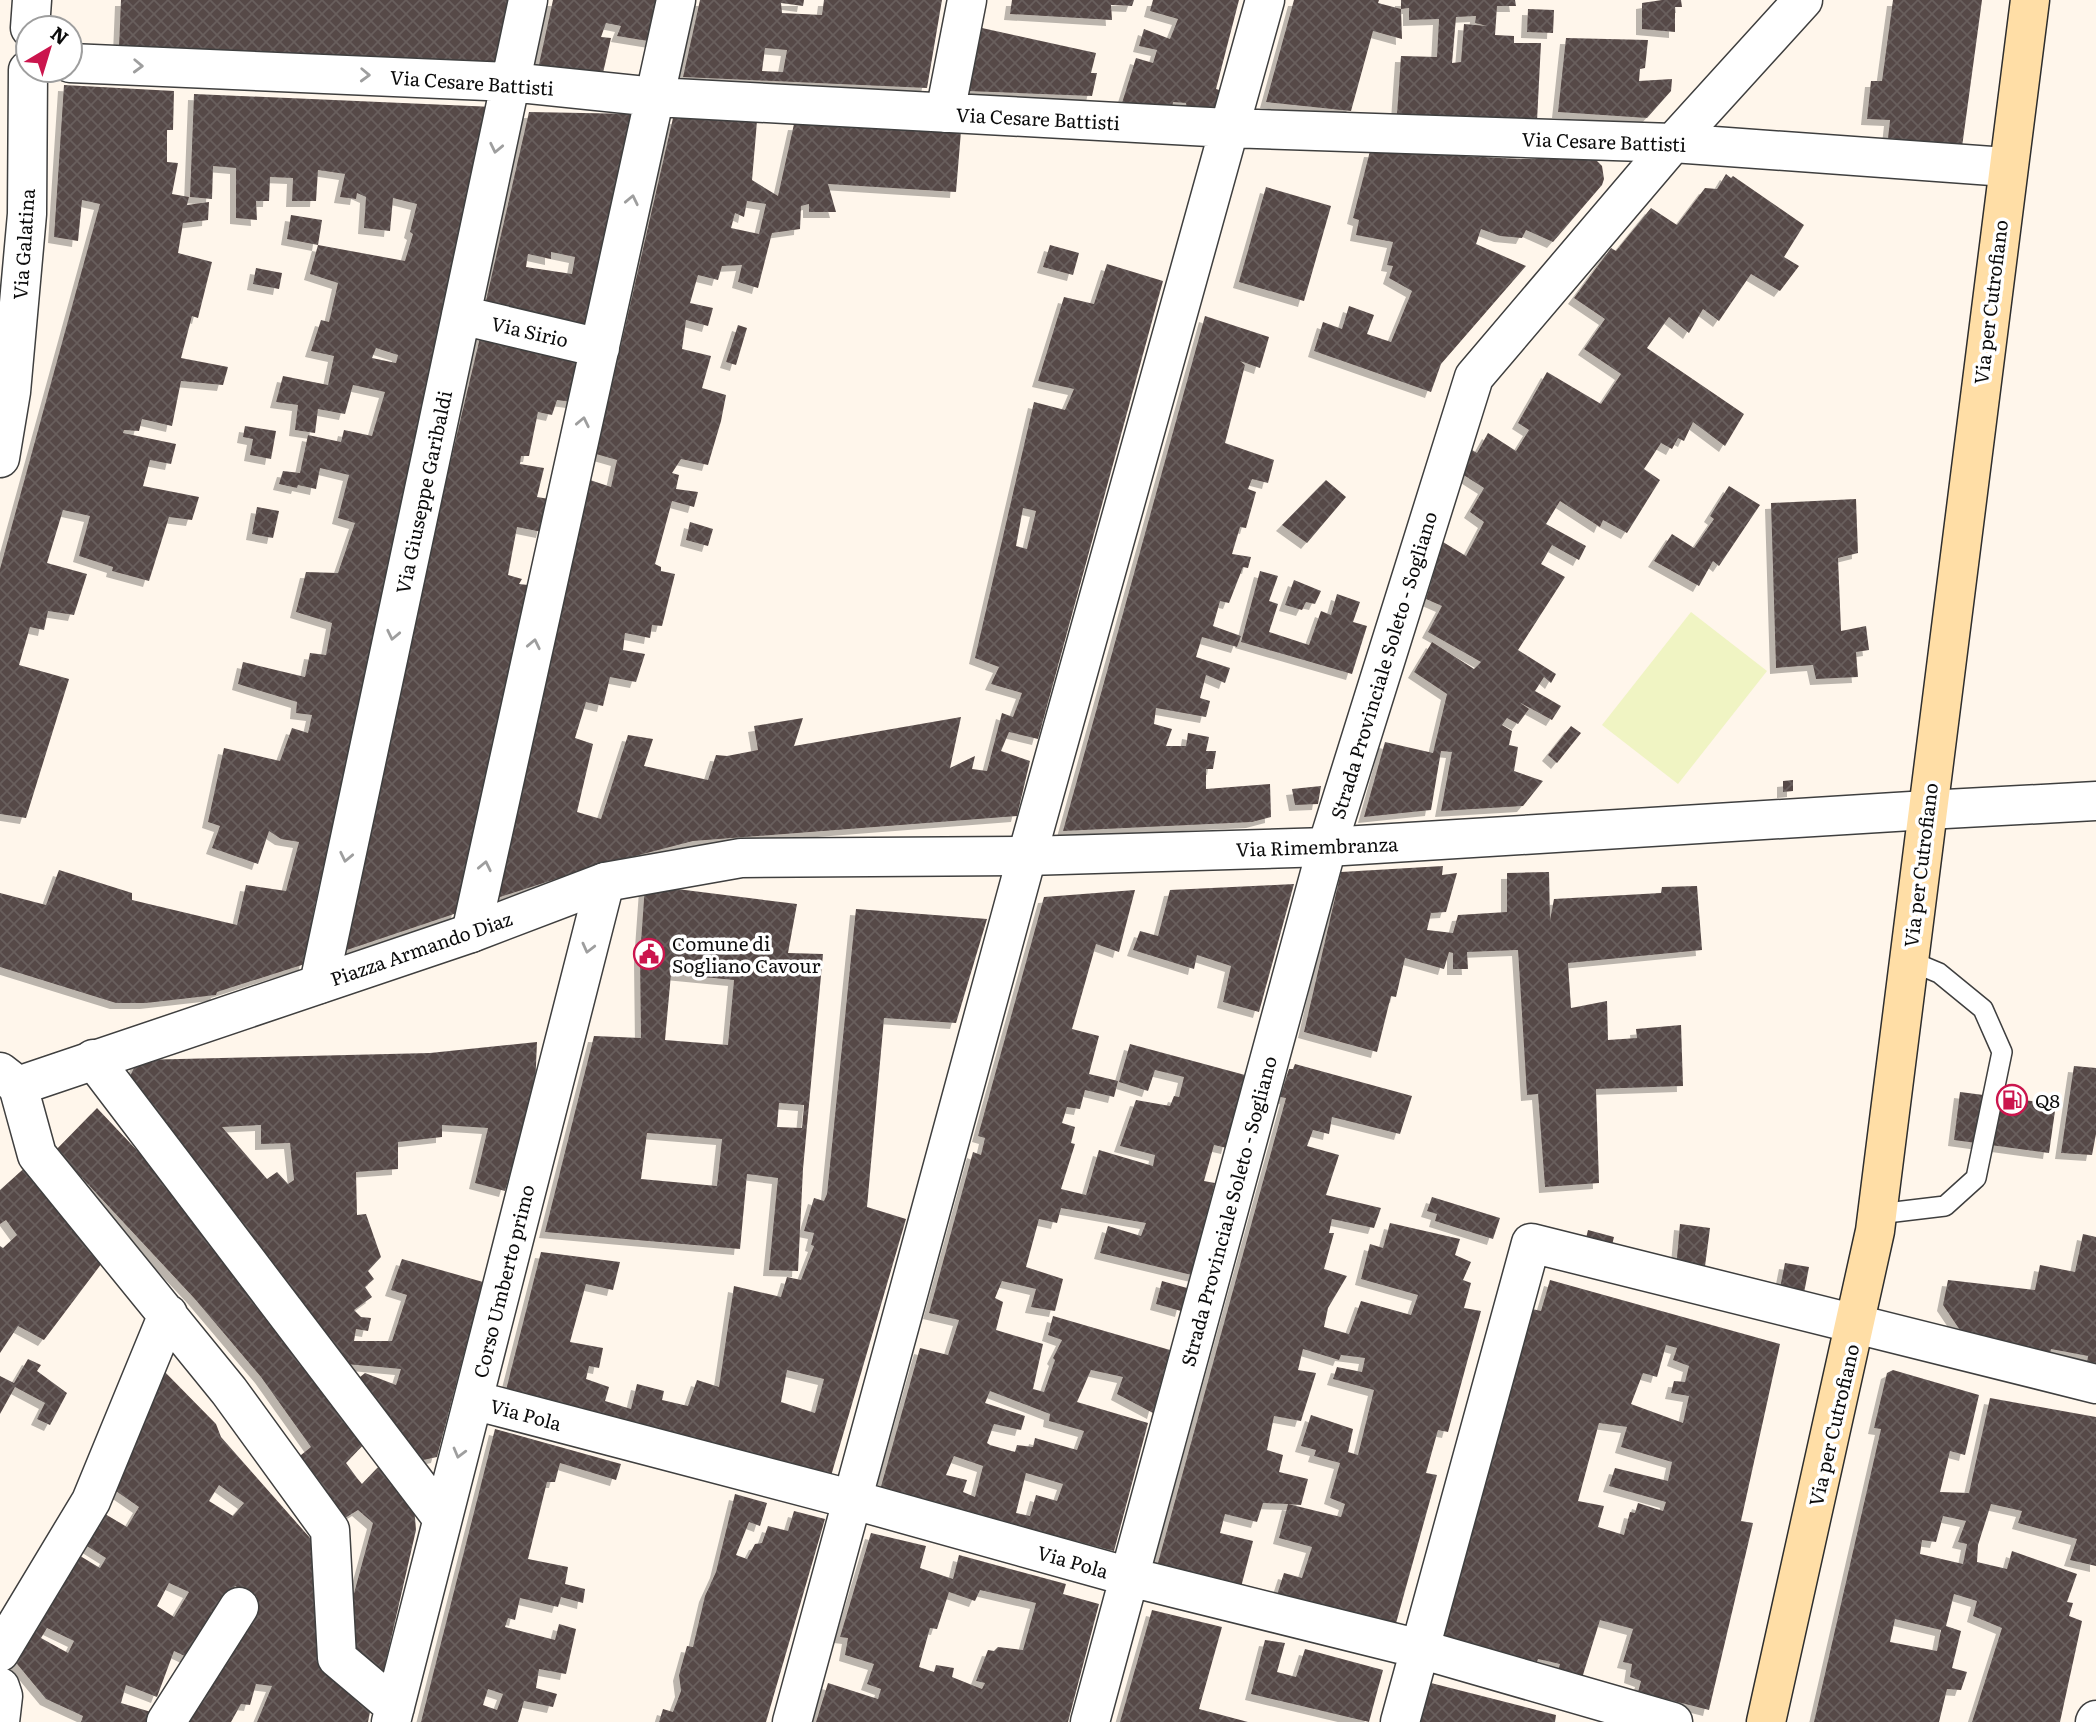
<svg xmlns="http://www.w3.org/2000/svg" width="2096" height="1722" font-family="Literata,serif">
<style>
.pitch{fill:#f0f4c3}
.building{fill:url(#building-cross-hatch);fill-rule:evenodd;filter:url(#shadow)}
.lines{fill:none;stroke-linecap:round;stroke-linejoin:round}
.service-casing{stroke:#3f3f3f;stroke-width:22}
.minor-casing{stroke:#3f3f3f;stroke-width:41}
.tertiary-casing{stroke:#3f3f3f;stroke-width:41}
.secondary-casing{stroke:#2e2e2e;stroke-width:41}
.service{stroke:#fff;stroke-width:19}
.minor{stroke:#fff;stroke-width:38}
.tertiary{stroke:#fff;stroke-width:38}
.secondary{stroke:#ffdea6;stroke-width:38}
.oneway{stroke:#9e9e9e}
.labels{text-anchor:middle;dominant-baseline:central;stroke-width:7;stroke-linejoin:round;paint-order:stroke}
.street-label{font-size:19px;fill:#0c0c0c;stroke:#fff}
.poi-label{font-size:19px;fill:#0c0c0c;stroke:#fff;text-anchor:start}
</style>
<defs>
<pattern id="building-cross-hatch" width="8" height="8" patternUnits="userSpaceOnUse" patternTransform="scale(1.75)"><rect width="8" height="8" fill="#564947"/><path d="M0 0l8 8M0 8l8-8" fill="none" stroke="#695f5d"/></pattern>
<filter id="shadow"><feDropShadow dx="-6" dy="6" stdDeviation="0" flood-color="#0004"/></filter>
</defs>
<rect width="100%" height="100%" fill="#fff6eb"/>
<!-- pitch -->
<path class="pitch" d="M1691,612l76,59 -89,113 -76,-59z"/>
<!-- building -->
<path class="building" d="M121,0h395l-15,66 -382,-19z
M553,0h110l-9,42 -37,-6 4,-10 -15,-3 -5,14 10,1 -8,35 -65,-4z
M700,0h104l-1,6 -22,-3 1,10 40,2 2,-15h118l-15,88 -244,-11zM765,48l22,2 -4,22 -21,-1z
M1012,0h122l-2,6 -21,-1 1,15 -102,-6z
M1153,0h86l-23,89 6,2 -6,21 -29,-2 -1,-7 -13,-1 -1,6 -50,-5 14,-45 17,5 4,-13 -18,-4 5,-17 26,10 8,-20 -28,-8z
M1294,0h85l-1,3 23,6v-9h114l1,6h-19l-2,29 19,1v7h27l-4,78 -140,-7 4,-58 36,1 2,-38 -30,1v-12l-8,1 1,30 -29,-8 -22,80 -85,-9zM1476,16l-1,7 12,3 -23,-2 -3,38 -9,1 4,-46z
M1662,0h19l1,7h-7v25l-33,-3v-26z
M1893,0h89l-20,147 -74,-9 2,-18 -23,-1 4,-38h11z
M1528,9l26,1 -1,23 -26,-1z
M982,28l114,25 -5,20h6l-5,23 -125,-5z
M1566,38l82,2 -3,28 -5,1 -1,12 33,-2 -1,12 -24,27 -89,-6z
M64,85l110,6 -1,39h-6v32l11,1 -6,31 17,3 -2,8 22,-3 -1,18 -25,3 -5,30 34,9 -14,56 -6,-2 -11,42 47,9 -5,18 -42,-4 -9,45 -30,-7 -3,12 -15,-1 -1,3 53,11 -5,20 -21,-4 -7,26 56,11 -7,23 -23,-3 -20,64 -37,-10 1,-4 -34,-11 11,-40 -27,-6 -16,53 40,11 -13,41 -26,-4 -4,19 -14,-3 -11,38 50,14 -43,139 -26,-4v-245l100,-365 -18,-4 -4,41 -24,-4z
M194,94l300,13 -180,803 -9,54 -88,28 -1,3 -70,8h-30l-116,-36v-74l46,12 13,-35 73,23v7l105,25 9,-40 40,6 13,-49 -18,-3 -12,-8 -11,33 -46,-16 8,-22 -12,-4 16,-74 56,13 12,-33 16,5 4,-18 -16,-2 1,-11 -59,-18 5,-22 62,15 5,-24 16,2 6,-32 -36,-11 10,-40 32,1 17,-50 -17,-5 11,-43 -29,-7 -4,21 -18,-4 -1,3 -18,-4 4,-13 17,2 8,-38 33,7 3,-12 28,6 13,-44 -32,-7 -8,29 -27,-5 -3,24 -20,-3 3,-25 -22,-3 7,-26 45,9 6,-29 -23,-5 10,-31 8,2 9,-39 -28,-9 8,-29 87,16 8,-27 -3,-2 7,-28 -24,-6 -3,33 -26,-3 2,-31 -9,-4 -1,6 -16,-2 5,-23 -27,-4 -2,31h-24l1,-23 -23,-1 -1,24h-13l1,19 -21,-2v-50l-23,-2 -1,33 -22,-2zM376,348l22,7 -2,8 -24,-5z
M529,112l108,2 -48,214 -104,-23zM551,252l24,5 -3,17 -46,-7 2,-13 23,5z
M673,118l84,3 -5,59 26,16 16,-72 167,7 -5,61 -128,-8 8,28h-27v-8l-8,2 -1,23 -28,4 -14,55 -20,-6 4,-17 -20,1 -4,14 -20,-5 -8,28 23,5 -5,18 -22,-6 -4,29 29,7 -9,32 24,7 -5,26 -13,44 -27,-6 -9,14 7,2 -3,14 22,3 -4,15 -22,-6 -17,63 6,3v4l14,3 -13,52 -10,-1 -2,13 -25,-5 -2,17 22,4 -9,28 -26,-5 -7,29 -17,-4 -11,36 18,6 -16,68 24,7 27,-84 25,4 -9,27 64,14 8,-25 11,1 31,-6 -4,-24 49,-8 -9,28 167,-29 -11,51 25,-12 -3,13 15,2 15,-58 11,4 9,-24 -31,-9 8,-17 -24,-9 59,-256 31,8 9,-21 -36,-8 26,-84 30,7 13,-40 56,17 -125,458 -29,-7 -8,19 29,10 -13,55 -324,25 -100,26 -96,31 93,-418 21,7 6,-27 -21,-6zM747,201l19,3 -7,30 -28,-6 4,-15 9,4zM1023,508l13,3 -9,38 -11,-3z
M1370,151l151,8 73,-1 8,8 2,13 -2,6 -49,57 -27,-12 -4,8 -22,-2 -19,-7 -5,15 50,22 -85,98 -10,28 -117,-41 9,-29 19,7 7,-23 25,9 -7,19 24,8 21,-51 -23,-13 4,-12 -6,-1 6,-23 -37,-7 3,-15 -6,-2z
M1726,174l5,4 2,-2 71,49 -20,32 15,9 -19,25 -29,-17 -32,47 -16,-12 -14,24 -20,-16 -22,31 97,66 -19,32 -32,-24 -9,19 -6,-3 -6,11 -11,-6 -17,26 16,11 -33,53 -24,-13 -3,7 -40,-26 -14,23 40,22 -7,14 -27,-15 -11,19 24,13 -47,73 38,24 -5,9 -7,-6 -9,14 26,15 -9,14 -33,-18 10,7 -11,15 -11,-6 -5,7 10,6 -3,14 9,2 -4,24 29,10 -20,25 -82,5 11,-59 -11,-1 -10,59 -67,7 21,-75 48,11 14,-59 -33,-22 18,-30 42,27 7,-7 -53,-30 14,-26 -16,-7 17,-57 23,14 18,-34 -14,-10 14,-24 -22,-14 10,-24 5,3 11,-20 28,18 13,-21 -11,-7 29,-51 54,32 20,-30 -37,-25 21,-30 -31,-21 37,-50 5,3 35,-43 26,17 28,-37 12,1z
M1266,187l65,19 -27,95 -65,-19z
M291,215l31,5 -4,25 -31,-6z
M1050,245l29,8 -6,22 -30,-8z
M256,268l26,5 -3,16 -26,-5z
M1205,316l64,21 -9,31 -20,-7 5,4 -20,78 49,17 -6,23 -16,-4 -4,10 8,3 -10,36 -6,-1 -8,27 19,3 -3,11 -5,-1 -14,36 -9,-2 -7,25 28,10 -4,11 -35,-10 -6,20 34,11 -5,15 -19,-8 -6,23 10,3 -4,16 -50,-9 -2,16 18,5 -6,17h20l2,-13 21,4 -3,14h10l-3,18h-7v20l64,-5 1,33 -19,5 -189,9z
M738,325l9,3 -11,37 -10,-3z
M482,329l102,25 -12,48 -15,-2 -5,15 -14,-3 -9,44h-8l-1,8 24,4 -7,29 12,2 -7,33 -25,-5 -9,48 14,4 -3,5 9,1 -71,328 -113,38 74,-338 -2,-6z
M245,426l31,5 -5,28 -21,-4 3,-16 -10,-2z
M1326,480l20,17 -39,46 -25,-18z
M1729,486l31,19 -41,61 -6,-5 -14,25 -45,-25 18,-27 22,14 20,-29 -4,-3z
M1856,499l2,54 -20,5 3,73 25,-5 3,24 -13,2 2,25 -42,2 -3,-14 -37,3 -5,-165z
M257,507l22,4 -6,27 -21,-4z
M690,522l23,7 -5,17 -22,-6z
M1260,571l18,5 -9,25 9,3 -9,28 40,13 12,-34 10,4 6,-21 23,8 -7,20 14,4 -15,48 -111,-32z
M1294,580l27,11 -6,13 -9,-2 -4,8 -17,-5z
M1571,726l10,7 -24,30 -9,-8z
M1793,780v11l-10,1v-11z
M1321,786l-3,18 -23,1 -3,-16z
M1443,866l-1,9 15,-2 -11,39 -15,1 -4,17 26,3 5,-18 49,-3v-39l42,-1 1,48 4,-21 107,-6 1,-6 35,-1 5,64 -134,13 3,45 36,-7 1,39 29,-2 -1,-9 45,-4 2,61 -87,3 3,94 -54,4 -7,-93 -11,1 -9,-145 -51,2 1,17h-15v-16l-4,-1 -5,17 -39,-11 -9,39 -5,-1 -14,56 -73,-20 37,-160z
M1294,884l-35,128 -36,-10 8,-36 -34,-11 -3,14 -61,-19 7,-19 18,5 12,-46z
M645,885l152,19 -9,49 35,1 -20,215 -5,102 -29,-1 9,-92 -31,-4 -7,75 -195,-17 49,-196 47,2 -1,-82zM671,974l63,6 -6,65 -63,-5zM779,1103l25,2 -2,23 -25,-1zM647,1133l75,6 -5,47 -76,-7z
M1135,890l-16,62 -23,-8 -24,85 27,7 -10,38 29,7 -4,16 -29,-7 -5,19 -13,-2 -5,16 13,4 -4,16 4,1 -14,45 25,6 13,-45 54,16 2,-11 -35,-9 16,-46 34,6 4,-10 5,1 5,-20 -29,-7 -7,21 -29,-9 11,-38 115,31 -18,73 -13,-3 -10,36 11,2 -18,69 -1,24 -96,-23 8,-27 33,10 5,-13 -85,-15 -4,15 -18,-4 -13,48 37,12 -8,32 -24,-4 5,-18 -34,-8 -7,17 8,4 -7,28 47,14 -10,45 11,3 11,-32 -2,-2 9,-18 -14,-5 5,-19 117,34 -17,63 -36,-19 6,-17 -32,-7 -14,32 71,21 -34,128 -234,-61 40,-142 28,7 11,-35 -30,-7 44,-161 8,3 4,-17 -7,-2 66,-239zM990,1391l60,23 -1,7 35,10 -7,19 -42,-12 -2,9 -16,-2 -2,7 -25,-7 -3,-2 7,-19 27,6 4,-14 -40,-13zM954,1456l29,10 -8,31 -12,-5 4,-12 -21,-5zM1026,1473l37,11 -6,17 -21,-6 -6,21 -14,-3z
M856,909l131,10 -31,104 -72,-5 -17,189 39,12 -75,257 -325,-86 35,-138 79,10 -7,28 -27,-6 -16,58 33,6 -4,20 -10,-2 -3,13 23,8 -4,14 26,8 6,-25 27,7 -2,9 26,6 9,-26 22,7 15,-101 47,11 6,-20 14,3 13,-34 -3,-1 3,-12 -10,-2 10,-33 10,3 3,-7zM787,1370l37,9 -9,34 -34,-11z
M537,1042l-2,47 -30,102 -30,-8 13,-55 -46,-3v12l-44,5v27l-42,3 1,43 9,-1 15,43 -13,14 6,8 -9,8 7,10 -18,13 7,7 10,1 -3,13 -12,-2 -2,12h38l15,-46 -16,-5 11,-31 81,23 -46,175 -18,4 -64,-80 10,-8 31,12 5,-16 -55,-5 -218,-284 10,-20 292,-7zM261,1125v19l29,-1 4,37 -6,4 -11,-12 -10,7 -45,-52z
M1295,1064l117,32 -12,38 -68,-17 -3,17 -16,-4 -6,16 32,9 -13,40 55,13 -7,20 -42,-9 -3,14h5l-10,36 23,7 -19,32 -4,19 25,7 12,-33 50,14 7,-20 -57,-16 9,-35 13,4 7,-25 70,16 -5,16 16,7 -8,18 8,3 -7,25 17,3 -33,121 -10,-2 -12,43 11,2 -42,152 -119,-29 8,-25 18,5 10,-31 -33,-9 9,-34 -25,-1 -6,19 -32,-8 -5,19 33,8 -12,46 -85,-17 130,-472 -6,-1 9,-28h4zM1303,1349l36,11 2,-5 24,3 -3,14 -25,-5 -4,12 41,11 -16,65 -10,-3 5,-23 -42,-14 -10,31 15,4 -2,6 26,7 -10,35 15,6 -4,13 -53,-13 13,1 7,-26 -29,-7 4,-17 -16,-5 7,-34 27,5 15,-48 -18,-3z
M2074,1066l22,2v66l-4,21 -31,-2z
M1960,1092l96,12 -7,49 -95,-13z
M97,1108l68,72 202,261 -21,22 11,15 5,6 21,-22 31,43 2,25 -33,144 -26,-14 -11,-37 27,-100 -15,-13 -13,8 -10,-8 -39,-51 15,-12 -50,-70 -67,-79 -138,-148z
M30,1163l78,92 -64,85 -26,-14 -18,27v-107l3,2 14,-13 -11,-15 -6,4v-34z
M1432,1197l68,21 -7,21 -58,-18 2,-7 -10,-3z
M1680,1224l30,4 -6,46 -28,-6z
M1588,1230l26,7 -3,12 -26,-7z
M2083,1234l13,3v126l-9,-1 1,-6 -37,-7 -2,10 -83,-20 -23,-34 5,-25 87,10 5,-25 35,7z
M1785,1263l24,4 -6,31 -24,-5z
M1550,1280l230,64 -39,177 12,2 -44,187 -71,-18 3,-11 -11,-4 2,-13 -9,-2 10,-33 -33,-9 -18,58 -24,-7 2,-7 -22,-5 -3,8 -97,-23 94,-335 9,2zM1666,1345l11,3 -4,12 16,6 -4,16 -11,-1 -3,12 18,3 -6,27 -52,-19 12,-31 14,4zM1599,1423l28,4 -6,20 51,15 -4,19 -53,-13 -6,18 57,16 -3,9 -25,-8 -3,10 -5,-1 -6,23 -26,-8 6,-21 -26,-5z
M1162,1281l25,7 -6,23 -25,-7z
M28,1359l13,6 -4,6 30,22 -17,32 -13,-6 8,-16 -30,-16 -15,27v-38l14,7z
M161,1368l55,56 5,13 97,110 54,155 -4,20h-111l15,-36 -16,-2 -6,21 -9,-1 -10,18h-43l69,-125 -22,-11 -46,72 -15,-7 -17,46 -31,-12 -5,18 30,9 -3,10h-67l2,-6 -37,-17 -33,-40 59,-108 28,17 6,-10 -24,-15 18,-32 27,16 12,-20 -26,-18zM219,1485l25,18 -11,13 -24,-15zM169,1583l20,9 -15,25 -17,-11zM47,1628l27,13 -6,12 -27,-15z
M1893,1370l86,25 -14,60 -15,-4 -10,41 29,1 21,-95 106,19v149l-26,-6 7,-21 -59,-16 4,-12 -31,-7 -13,41 -1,17 30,7 5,-18 65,23 -10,28 6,1 -4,13 13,5 -22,101h-88l30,-94 -29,-12 4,-15 -23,-7 -8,32 15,5 -9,37 15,4 -6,18 -14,-1 -8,33h-125l67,-293 -7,-1 13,-55zM1943,1516l23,5 -8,21 9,2 -4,20 -43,-10 2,-14 14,2zM1895,1619l46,11 -4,21 -47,-9z
M495,1429l126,35 -5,16 -56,-17 -5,19h-8l-19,77 40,8 -3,17 20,5 -2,14 -22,-6 -3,10 -38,-9 -5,22 -7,-2 -3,9 50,13 4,-16 17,5 -10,45 -27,-5 -3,19 21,6 -4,13 -29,-6 -6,21h-97zM488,1689l15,5 -6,16 -14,-5z
M735,1494l32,9 -7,23 -11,-4 -13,33 11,4 8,-15 7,-1 6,-17 20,5 6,-20 31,8 -59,203h-107l4,-13 10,3 8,-21 -2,-16 8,-29 6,1 12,-51 11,-24z
M871,1533l55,13 -6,22 33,11 6,-24 107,29 -3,10 36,10 -31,118h-252l12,-39 50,16 3,-10 -14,-5 7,-20 -29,-9 3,-17 -8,-1zM980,1590l56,13 -13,47 -25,-3 -4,4 -6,-1 -12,31 9,2 -3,6 -30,-12 2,-9 -18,-3 -2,7 -15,-5 11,-39 7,1 12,-37 26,9z
M1152,1610l70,17 -23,82 49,13h-128z
M1265,1640l20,3 -8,29 19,5 9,-28 78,21 -14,52 -118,-28z
M1431,1683l125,32 -1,7h-135z"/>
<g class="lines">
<!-- service casing -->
<g class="service-casing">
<path id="service" d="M1878,1214l67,-8 31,-28 26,-126 -19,-43 -44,-36 -31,-13"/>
</g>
<!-- minor casing -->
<g class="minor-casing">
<path id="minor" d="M70,63l440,19 145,15 573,31 445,15 333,24
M945,113l22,-113
M461,315l139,33
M1927,810l169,-9
M471,933l205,-933
M319,984l209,-984
M93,1059l349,459
M18,1086l19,69 192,236 101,139 7,128 58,49
M473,1400l381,100 276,77 290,72 253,73
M0,1652l91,-151 77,-187
M0,1687l3,9 -3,26
M166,1722l73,-115
M391,1722l214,-840
M792,1722l235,-866 238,-856
M1090,1722l237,-875 147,-470 199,-234 130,-143
M1400,1722l131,-479 565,141
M2095,1722l1,-2"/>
</g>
<!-- tertiary casing -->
<g class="tertiary-casing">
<path id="tertiary" d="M30,28l2,-28
M0,458l11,-66 16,-178 1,-144
M0,1072l18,14 453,-153 134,-51 136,-24 286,-2 300,-9 600,-37"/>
</g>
<!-- secondary casing -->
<g class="secondary-casing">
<path id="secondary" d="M1766,1722l109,-491 155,-1231"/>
</g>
<!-- service -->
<use href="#service" class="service"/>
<!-- minor -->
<use href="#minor" class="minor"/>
<!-- tertiary -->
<use href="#tertiary" class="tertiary"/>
<!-- secondary -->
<use href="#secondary" class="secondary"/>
</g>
<!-- one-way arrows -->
<defs><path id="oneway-chevron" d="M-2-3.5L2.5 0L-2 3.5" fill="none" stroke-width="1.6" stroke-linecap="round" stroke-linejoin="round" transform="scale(1.75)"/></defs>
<g class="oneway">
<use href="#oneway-chevron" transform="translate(138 66) rotate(2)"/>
<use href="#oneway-chevron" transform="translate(365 75) rotate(2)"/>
<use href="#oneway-chevron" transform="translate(496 148) rotate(102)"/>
<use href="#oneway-chevron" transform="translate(632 200) rotate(-78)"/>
<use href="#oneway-chevron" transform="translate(583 422) rotate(-78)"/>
<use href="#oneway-chevron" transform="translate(393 635) rotate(102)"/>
<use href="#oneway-chevron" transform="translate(534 644) rotate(-78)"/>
<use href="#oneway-chevron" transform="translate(346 857) rotate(102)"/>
<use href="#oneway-chevron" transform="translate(485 866) rotate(-78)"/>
<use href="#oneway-chevron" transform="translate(588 948) rotate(104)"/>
<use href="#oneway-chevron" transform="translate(459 1453) rotate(105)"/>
</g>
<!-- icons -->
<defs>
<g id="civic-ring" transform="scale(1.575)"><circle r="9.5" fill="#fff" stroke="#cb154d" stroke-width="1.5"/><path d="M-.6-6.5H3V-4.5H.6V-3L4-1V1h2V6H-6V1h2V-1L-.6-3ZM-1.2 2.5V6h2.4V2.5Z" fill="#cb154d"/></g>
<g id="fuel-ring" transform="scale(1.575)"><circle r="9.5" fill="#fff" stroke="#cb154d" stroke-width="1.5"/><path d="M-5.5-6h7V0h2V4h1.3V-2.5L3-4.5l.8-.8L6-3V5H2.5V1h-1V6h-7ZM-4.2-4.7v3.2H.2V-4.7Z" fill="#cb154d"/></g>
</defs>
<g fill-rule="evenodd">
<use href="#civic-ring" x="649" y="954"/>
<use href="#fuel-ring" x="2012" y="1100"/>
</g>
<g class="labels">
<!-- street labels -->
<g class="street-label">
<text transform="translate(472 82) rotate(4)">Via Cesare Battisti</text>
<text transform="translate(1038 118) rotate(3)">Via Cesare Battisti</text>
<text transform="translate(1604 141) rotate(2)">Via Cesare Battisti</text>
<text transform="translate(23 244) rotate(-86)">Via Galatina</text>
<text transform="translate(1990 302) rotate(-83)">Via per Cutrofiano</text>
<text transform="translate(530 331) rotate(13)">Via Sirio</text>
<text transform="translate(423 492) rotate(-78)">Via Giuseppe Garibaldi</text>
<text transform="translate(1383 665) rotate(-73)">Strada Provinciale Soleto - Sogliano</text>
<text transform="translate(1317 846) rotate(-2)">Via Rimembranza</text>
<text transform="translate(1920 865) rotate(-83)">Via per Cutrofiano</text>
<text transform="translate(421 948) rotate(-19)">Piazza Armando Diaz</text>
<text transform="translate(1228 1211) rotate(-75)">Strada Provinciale Soleto - Sogliano</text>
<text transform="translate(503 1281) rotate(-76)">Corso Umberto primo</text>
<text transform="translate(526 1414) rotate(15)">Via Pola</text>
<text transform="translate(1833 1425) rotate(-77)">Via per Cutrofiano</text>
<text transform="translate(1073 1561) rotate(16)">Via Pola</text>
</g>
<!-- poi labels -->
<g class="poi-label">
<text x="672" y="943">Comune di<tspan x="672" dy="22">Sogliano Cavour</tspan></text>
<text x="2035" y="1100">Q8</text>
</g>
</g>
<!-- north arrow -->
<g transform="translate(49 49) rotate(38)"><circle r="33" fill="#ffffff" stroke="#9e9e9e" stroke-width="2"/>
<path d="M0-5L12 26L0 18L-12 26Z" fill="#cb154d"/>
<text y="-10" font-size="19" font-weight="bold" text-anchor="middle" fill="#0c0c0c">N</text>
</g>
</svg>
